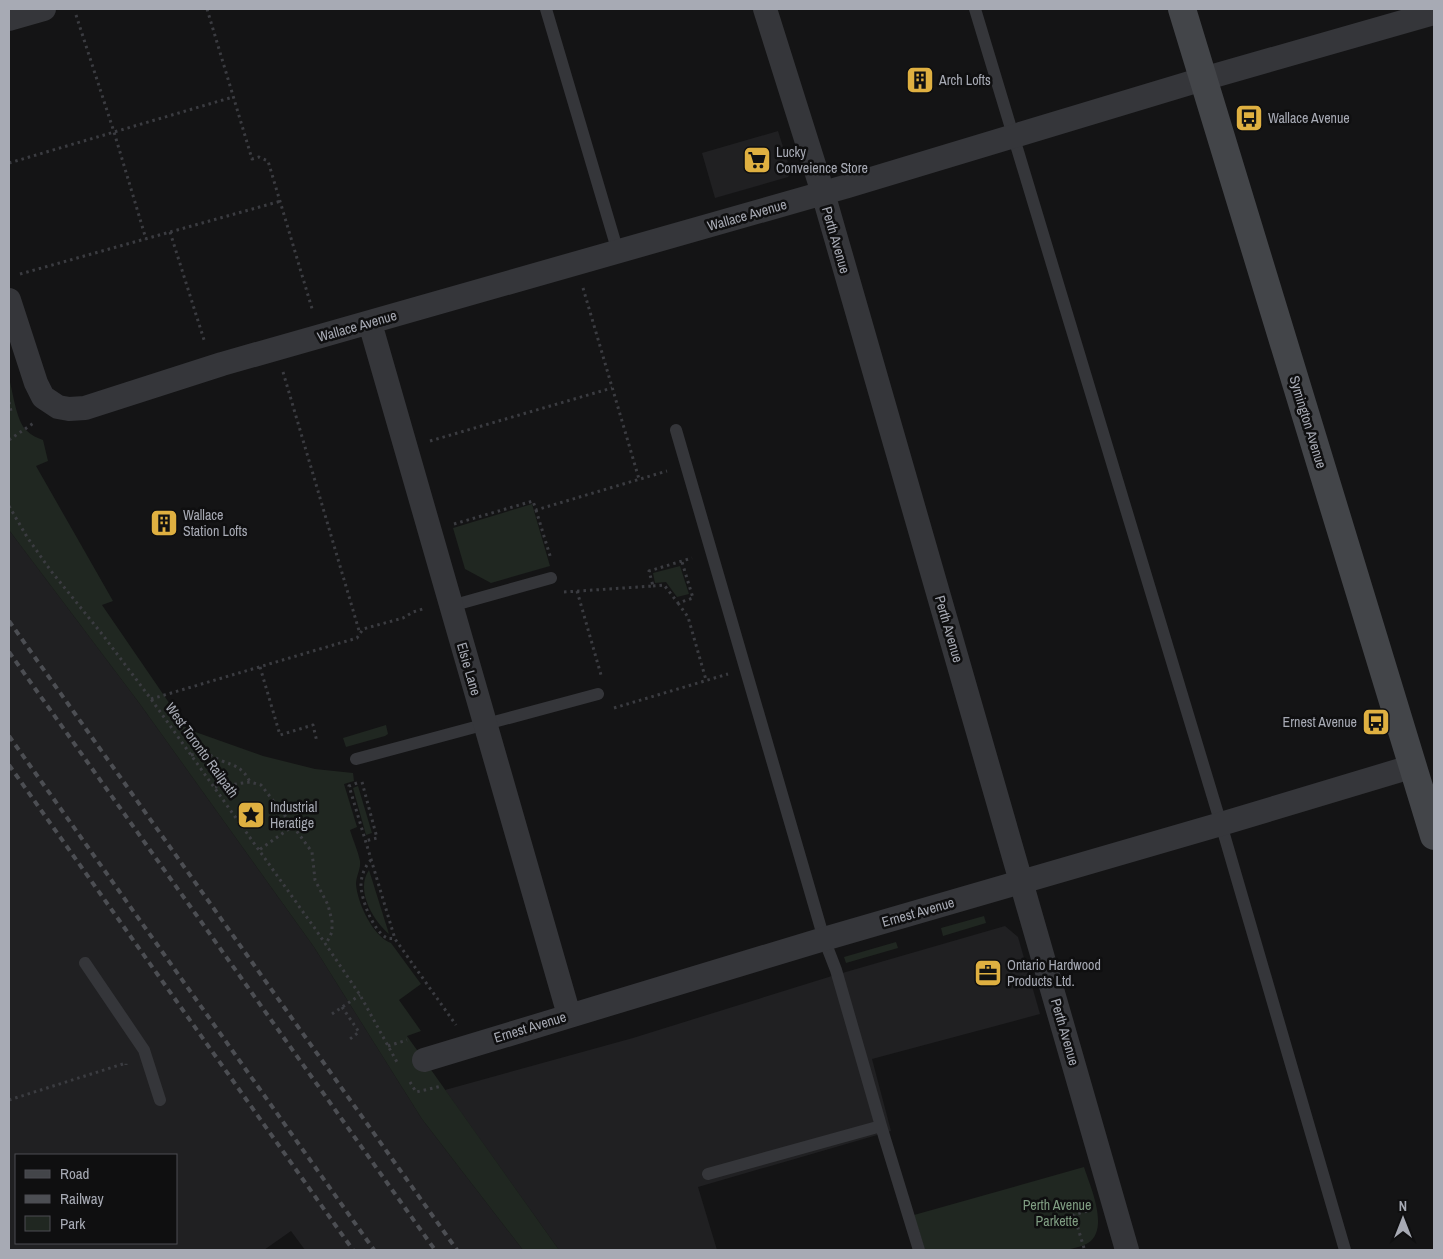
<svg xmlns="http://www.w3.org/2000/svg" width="1443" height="1259" font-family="'Archivo Narrow',sans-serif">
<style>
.built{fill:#202022;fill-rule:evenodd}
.green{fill:#202721}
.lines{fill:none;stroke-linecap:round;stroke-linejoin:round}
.path{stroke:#3b3c41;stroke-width:3;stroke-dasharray:2.5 4;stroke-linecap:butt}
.lane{stroke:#35363a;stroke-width:12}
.street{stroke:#35363a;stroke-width:24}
.secondary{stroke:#434549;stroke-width:28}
.rail{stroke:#4c4e53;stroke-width:4;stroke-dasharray:6 5;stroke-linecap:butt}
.labels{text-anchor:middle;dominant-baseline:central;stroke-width:5;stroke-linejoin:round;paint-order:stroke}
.poi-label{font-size:14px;fill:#a7aab4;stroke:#0f0f10;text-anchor:start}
.street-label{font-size:14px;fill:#a7aab4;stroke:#0f0f10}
.park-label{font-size:14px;fill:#7f9d82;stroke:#0f0f10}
</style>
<rect width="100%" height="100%" fill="#141415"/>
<!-- built -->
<path class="built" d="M778,131l13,41 -3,5 -73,21 -13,-45z
M9,530l131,174 174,243 108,172 101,131h-218l-14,-19 -27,19h-255zM16,1155h160v88h-160z
M1005,926l13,11 22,77 -168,45 19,72 -193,56 19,63h-158l-114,-160 188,-52 199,-62z"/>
<!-- green -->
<path class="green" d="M9,378c4,14 7,42 17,52 5,5 11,8 17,10l5,21 -12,5 77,135 -11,4 85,124 76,27 52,13 38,4 1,8 -10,3 13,43 -7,3c3,10 8,21 10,31 1,8 -4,15 -4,23 1,18 17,53 35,59l30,41 -22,16 22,31 -14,5 152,214h-36l-101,-131 -108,-172 -174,-243 -131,-174z
M532,504l18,62 -59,17 -26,-14 -12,-41z
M680,566l9,28 -12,3 -11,-15 -11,1 -2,-10z
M386,725l2,9 -3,2 -39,11 -3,-9z
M358,786l14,47 -6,2 -13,-47z
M369,870l20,64c-16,-14 -34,-44 -20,-64z
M984,916l2,7 -43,13 -2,-8z
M896,942l2,6 -52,15 -2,-6z
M1084,1167c6,19 26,62 4,76 -6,4 -15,5 -22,7h-141l-11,-35z"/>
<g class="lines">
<!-- path -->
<path class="path" d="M207,9l45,150 7,-2 9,4 45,151
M76,15l38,117 32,107
M9,163l224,-66
M170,232l35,111
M20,274l261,-73
M583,288l56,191
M283,372l77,262
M9,402l2,9 -2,1
M9,440l26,-18
M430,441l182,-53
M9,506l18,31 24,34 51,63 49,65 165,231 44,65 38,69
M536,510l15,49
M454,524l79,-23 3,9 131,-39
M653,586l11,-1 14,18 15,-5 -11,-36
M577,591l24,84
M564,592l89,-6 -4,-15 43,-13
M678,603l10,14 18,63
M260,667l20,68 33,-10 4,17
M151,699l206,-61 6,-9 40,-11 10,-6 13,-4
M614,708l114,-34
M191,755c19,-3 15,-1 31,6 14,5 21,7 28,21
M362,782l15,56 -12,3
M357,783l-8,3 46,153 61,86
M215,787l35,-5 11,3 32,41 -34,24
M293,826l19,26 3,28 13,25 4,16v11l-6,12
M371,860c-6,6 -10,16 -10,25 0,14 12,46 26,53 2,1 5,0 8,1
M342,1007l17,25 -9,7
M332,1014l28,-19
M388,1046l19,-6
M410,1082l6,10 26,-6
M9,1100l117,-37v2
M1084,1248l-10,-33 16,-5"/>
<!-- lane -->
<path class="lane" d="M546,9l72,243
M975,9l246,815 124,426
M676,430l148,509 12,31 45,156 38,124
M451,606l100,-28
M356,759l242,-65
M85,963l59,87 16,50
M708,1174l173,-48"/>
<!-- street -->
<path class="street" d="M765,9l58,184 304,1057
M9,19l35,-10
M9,300l27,83 7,14 15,10 11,2 16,-1 137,-44 626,-178 355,-107 231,-66
M370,323l199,692
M424,1060l400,-121 397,-115 193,-58"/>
<!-- secondary -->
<path class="secondary" d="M1182,9l252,827"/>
<!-- rail -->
<path class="rail" d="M9,621l448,629
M9,652l426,598
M9,736l365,514
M9,765l344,485"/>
</g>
<!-- icons -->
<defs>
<g id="building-square" transform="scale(1.4375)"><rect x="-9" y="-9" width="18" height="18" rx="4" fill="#dfb041" stroke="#0f0f10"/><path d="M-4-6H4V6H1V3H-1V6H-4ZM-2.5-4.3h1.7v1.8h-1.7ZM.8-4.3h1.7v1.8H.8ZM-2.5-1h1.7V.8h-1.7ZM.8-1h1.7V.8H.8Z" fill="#111"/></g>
<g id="bus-square" transform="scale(1.4375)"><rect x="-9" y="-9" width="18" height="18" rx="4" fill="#dfb041" stroke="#0f0f10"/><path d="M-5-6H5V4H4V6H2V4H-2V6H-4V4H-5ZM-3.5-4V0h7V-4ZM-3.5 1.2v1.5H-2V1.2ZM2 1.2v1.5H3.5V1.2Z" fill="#111"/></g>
<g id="supermarket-square" transform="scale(1.4375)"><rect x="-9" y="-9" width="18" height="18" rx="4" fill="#dfb041" stroke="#0f0f10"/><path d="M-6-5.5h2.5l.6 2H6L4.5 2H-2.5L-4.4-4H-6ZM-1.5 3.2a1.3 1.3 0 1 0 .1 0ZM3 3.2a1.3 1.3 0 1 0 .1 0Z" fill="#111"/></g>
<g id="sight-square" transform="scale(1.4375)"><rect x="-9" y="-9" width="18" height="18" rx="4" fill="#dfb041" stroke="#0f0f10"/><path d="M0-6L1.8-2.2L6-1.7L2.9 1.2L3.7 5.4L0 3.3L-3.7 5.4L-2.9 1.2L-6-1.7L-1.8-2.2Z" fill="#111"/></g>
<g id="office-square" transform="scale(1.4375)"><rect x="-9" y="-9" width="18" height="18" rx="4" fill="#dfb041" stroke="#0f0f10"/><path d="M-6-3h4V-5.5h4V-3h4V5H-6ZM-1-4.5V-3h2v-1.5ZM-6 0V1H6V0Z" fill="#111"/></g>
</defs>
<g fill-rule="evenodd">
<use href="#building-square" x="920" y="80"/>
<use href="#bus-square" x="1249" y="118"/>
<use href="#supermarket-square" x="757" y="160"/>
<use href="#building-square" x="164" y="523"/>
<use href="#bus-square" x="1376" y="722"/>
<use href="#sight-square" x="251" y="815"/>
<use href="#office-square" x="988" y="973"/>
</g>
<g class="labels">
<!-- poi labels -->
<g class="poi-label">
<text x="939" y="80">Arch Lofts</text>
<text x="1268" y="118">Wallace Avenue</text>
<text x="776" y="152">Lucky<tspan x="776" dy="16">Conveience Store</tspan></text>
<text x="183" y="515">Wallace<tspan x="183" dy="16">Station Lofts</tspan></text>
<text x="1357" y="722" text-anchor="end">Ernest Avenue</text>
<text x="270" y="807">Industrial<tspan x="270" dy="16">Heratige</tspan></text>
<text x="1007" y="965">Ontario Hardwood<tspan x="1007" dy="16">Products Ltd.</tspan></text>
</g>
<!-- street labels -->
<g class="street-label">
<text transform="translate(747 215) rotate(-16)">Wallace Avenue</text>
<text transform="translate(836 240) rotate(74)">Perth Avenue</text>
<text transform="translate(357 326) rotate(-16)">Wallace Avenue</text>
<text transform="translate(1308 422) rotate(73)">Symington Avenue</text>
<text transform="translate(949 629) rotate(74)">Perth Avenue</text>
<text transform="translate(469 669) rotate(74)">Elsie Lane</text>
<text transform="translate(202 750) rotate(54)">West Toronto Railpath</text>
<text transform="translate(918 912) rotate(-16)">Ernest Avenue</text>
<text transform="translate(530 1027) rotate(-17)">Ernest Avenue</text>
<text transform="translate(1065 1032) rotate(74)">Perth Avenue</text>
</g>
<!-- park labels -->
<g class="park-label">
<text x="1057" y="1205">Perth Avenue<tspan x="1057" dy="16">Parkette</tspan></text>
</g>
</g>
<!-- border -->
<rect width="1443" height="1259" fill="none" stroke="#a7aab4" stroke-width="20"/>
<!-- legend -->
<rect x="15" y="1154" width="162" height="90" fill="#0f0f10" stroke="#4c4d52"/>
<rect x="25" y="1170" width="25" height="8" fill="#434549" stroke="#4c4d52"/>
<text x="60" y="1179" font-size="15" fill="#a7aab4">Road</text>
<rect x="25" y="1195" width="25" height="8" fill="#4c4e53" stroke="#4c4d52"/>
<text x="60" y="1204" font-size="15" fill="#a7aab4">Railway</text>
<rect x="25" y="1216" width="25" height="15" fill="#202721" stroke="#4c4d52"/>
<text x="60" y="1229" font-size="15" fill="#a7aab4">Park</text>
<!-- north arrow -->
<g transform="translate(1403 1219)" stroke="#0f0f10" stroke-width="4" paint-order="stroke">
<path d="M0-4L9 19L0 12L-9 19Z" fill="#a7aab4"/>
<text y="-8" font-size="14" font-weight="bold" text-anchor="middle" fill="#a7aab4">N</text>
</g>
</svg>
